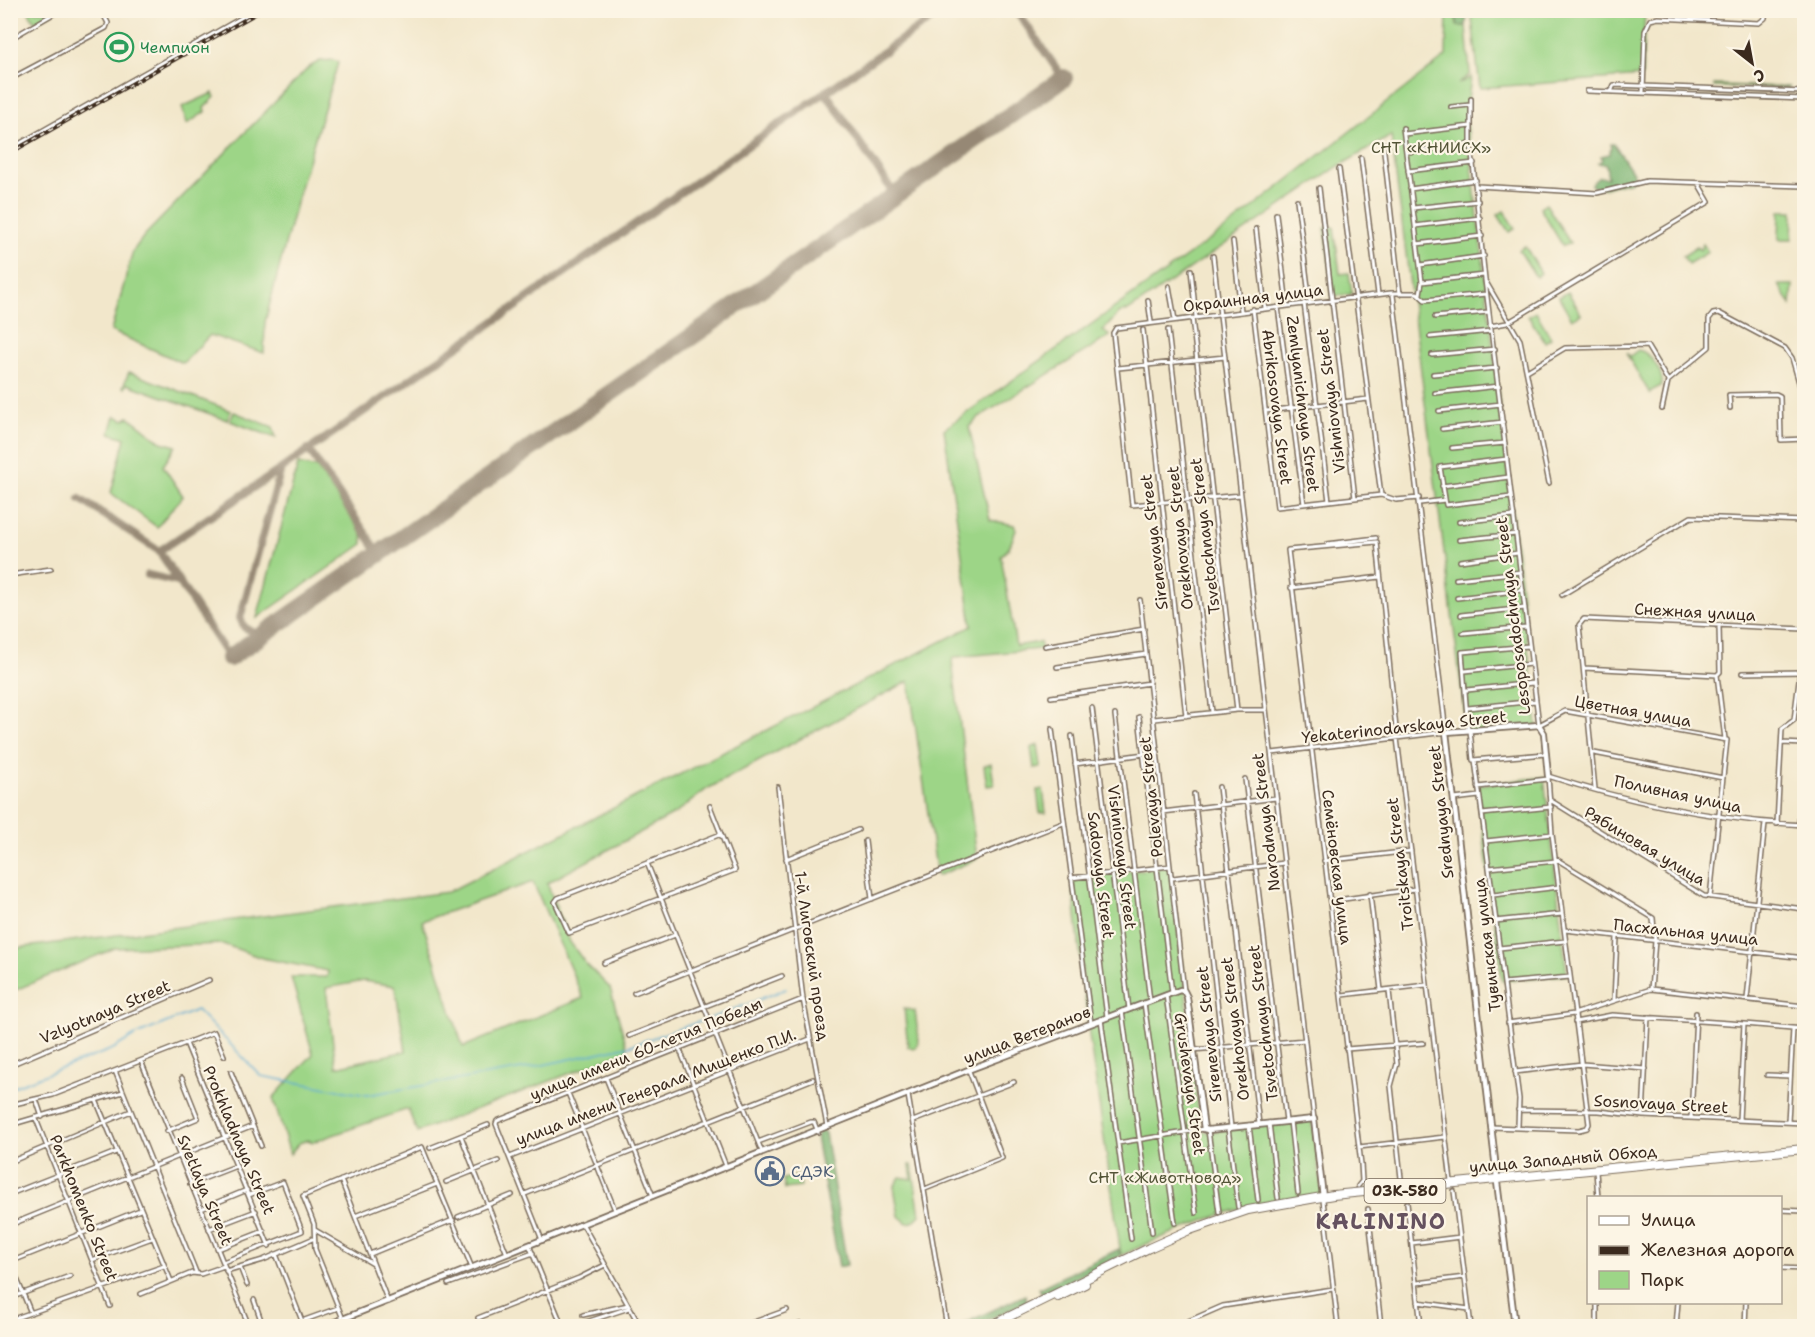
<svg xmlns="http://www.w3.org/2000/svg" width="1815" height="1337" font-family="'Shantell Sans',sans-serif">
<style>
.green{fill:#9dd587;stroke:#6c8052;stroke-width:1.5;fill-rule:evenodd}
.forest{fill:#7eb674;stroke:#5c7049;stroke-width:1.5}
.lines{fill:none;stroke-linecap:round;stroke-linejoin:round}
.stream{stroke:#55a9d1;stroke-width:1.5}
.taxiway{stroke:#968874;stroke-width:8}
.runway{stroke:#968874;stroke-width:18}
.street-casing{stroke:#7b6c5b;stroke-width:6}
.secondary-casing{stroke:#7b6c5b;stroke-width:8}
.highway-casing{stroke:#7b6c5b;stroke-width:10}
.street{stroke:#fff;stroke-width:3}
.secondary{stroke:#fff;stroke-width:4.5}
.highway{stroke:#fff;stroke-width:8}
.rail-casing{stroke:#3b2a1e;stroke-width:4}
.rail{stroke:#fcf5e5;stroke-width:1.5;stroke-dasharray:4.5;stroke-linecap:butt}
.labels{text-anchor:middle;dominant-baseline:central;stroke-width:4.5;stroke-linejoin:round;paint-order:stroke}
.shield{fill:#fcf5e5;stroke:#75675a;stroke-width:1.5}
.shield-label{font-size:15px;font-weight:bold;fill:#3b2a1e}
.leisure-label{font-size:16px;fill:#27864d;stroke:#fcf5e5;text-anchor:start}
.park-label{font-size:16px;fill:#545538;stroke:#fcf5e5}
.street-label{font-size:16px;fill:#3b2a1e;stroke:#fcf5e5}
.service-label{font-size:16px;fill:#4e5e75;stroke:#fcf5e5;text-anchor:start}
.district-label{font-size:22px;font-weight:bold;letter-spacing:1.5px;fill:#65525f;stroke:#fcf5e5}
</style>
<rect width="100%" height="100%" fill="#fcf5e5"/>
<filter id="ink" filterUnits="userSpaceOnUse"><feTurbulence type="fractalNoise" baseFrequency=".0167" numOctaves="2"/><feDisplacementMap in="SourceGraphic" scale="12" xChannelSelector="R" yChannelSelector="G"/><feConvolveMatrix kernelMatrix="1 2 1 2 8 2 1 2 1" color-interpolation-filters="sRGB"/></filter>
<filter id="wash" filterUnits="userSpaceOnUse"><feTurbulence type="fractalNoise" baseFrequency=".008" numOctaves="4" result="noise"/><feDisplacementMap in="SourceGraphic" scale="24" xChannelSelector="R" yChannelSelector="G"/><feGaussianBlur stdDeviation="1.35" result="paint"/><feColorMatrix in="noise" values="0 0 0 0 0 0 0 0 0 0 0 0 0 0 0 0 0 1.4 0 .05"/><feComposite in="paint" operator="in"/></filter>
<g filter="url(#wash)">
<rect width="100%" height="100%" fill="#f2e7cb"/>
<!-- green -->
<path class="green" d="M28,11h27l-20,11z
M1447,11h8l2,15h9l4,48 -12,10 13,-7 -5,38 71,611 -70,6 -76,-596 -52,30 -211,145 -8,1 -17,19 7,5 -131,81 -10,10 21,93 24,5 2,5 -7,18 -8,8 15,90 24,-4 2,8 -3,-1 -84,8 -3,4 25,198 -40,17 -28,-195 -202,108 -31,24 -129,70 23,59 15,21 25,25 18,63 -211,81 -9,-23 -95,33 -5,-2 -9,3 -9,11 -17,-56 40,-44 -22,-77h36l1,-6 -66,-13 -39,-14 -108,4 -104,44 -1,-43 438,-57 524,-266 -28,-197 284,-202 218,-171zM533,882l50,116 -120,49 -41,-126zM364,981l31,5 11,65 -70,16 -10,-79z
M1471,11h174l-3,65 -162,12z
M334,60l4,3 -37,121 -36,138 -1,31 -54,-18 -27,28 -72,-32 22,-80 11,-15 165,-169 11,-6z
M1714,85l75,2v1l-75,-1z
M213,93l2,4 -11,11 1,4 -18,12 -5,-17z
M1546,204l24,39 -7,3 -23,-38z
M1504,211l11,18 -6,3 -11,-17z
M1780,211h13l-1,28h-13z
M1334,227l6,47 9,-1 3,21 -19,2 -8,-68z
M1703,244l5,8 -20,12 -5,-8 14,-9 3,3z
M1525,246l16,27 -5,4 -17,-27z
M1779,285h14l-2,20z
M1568,292l13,22 -9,5 -13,-22z
M1536,312l15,26 -6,4 -17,-26z
M1638,350c13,2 27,25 23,36l-10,5 -1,3 -24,-41 4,3z
M129,372l102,39 -4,9 -100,-36 -2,4 -2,-1z
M234,412l39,15 3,11 -46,-17z
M115,416l9,4 5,-3 32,25 15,4 -13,20 20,30 -26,31 -46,-34 14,-55 -15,-5z
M298,464l19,4 45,65 1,11 -106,74z
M1038,745l3,22 -7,1 -3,-20z
M991,763l3,22 -7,1 -3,-20z
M1544,777l23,198 -65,6 -25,-196z
M1043,789l3,24h-6l-3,-23z
M1170,866l23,184 6,83 115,-14 -2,5 11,73c-69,-2 -140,31 -202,58l-32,-220 -17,-156z
M904,1008l11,3 4,30 -4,7 -7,-1z
M910,1165h2l8,50 -7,7 -6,1 -8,-7 -5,-29 6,-10 12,2z
M799,1176l2,11 -16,2 -2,-10z"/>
<!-- forest -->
<path class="forest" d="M1455,11h12l-1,15h-8z
M1611,144h3l20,30 -2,7 -28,7 -10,-1 -3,-3 8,-7 9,1 -2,-13 -8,-2 4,-3 -1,-4 9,-2z
M821,1130l4,3 22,132 -8,2 -23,-130z
M1119,1249l1,7 -78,38 -3,-6z
M1025,1295l2,6 -52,25h-16z"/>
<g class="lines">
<!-- stream -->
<path class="stream" d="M711,1018l75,-29
M10,1088l103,-39 21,-13 63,-26 64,66 106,19 167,-28 95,-21 78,-27"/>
<!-- taxiway -->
<path class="taxiway" d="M1016,10l47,68
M826,93l69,102
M308,449l71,104
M80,499l79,52 122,-82
M159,551l70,107
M148,575l30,7
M259,636l-15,-9 -4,-9 41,-149 663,-459"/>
<!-- runway -->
<path class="runway" d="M229,658l835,-580"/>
</g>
</g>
<g filter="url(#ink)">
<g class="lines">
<!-- street casing -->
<g class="street-casing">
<path id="street" d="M138,10h6
M10,13l4,-3
M10,39l50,-29
M12,78l94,-50 2,-5 -7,-13
M1587,91l217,8
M1611,92l3,-7 190,7
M1643,93l2,-62 5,-11 8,-2 101,5 6,-5 1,-8
M1471,99v45l14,136 54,445 26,-14 162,29 -17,157
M1451,107l19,-2
M1403,128l19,154 -2,12
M1404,134l67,-8
M1383,143l17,151
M10,149l245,-139
M1406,152l65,-8
M1361,158l17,136
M1339,169l42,326
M1408,171l66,-8
M1477,186l120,7 50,-12 157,5
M1319,188l36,310
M1410,189l66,-9
M1297,200l13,103
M1413,208l65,-7
M1276,214l11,91
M1415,226l65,-8
M1256,229l9,79
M1233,241l8,70
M1417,244l65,-8
M1213,256l101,863
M1420,265l64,-9
M1191,270l5,47
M1422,282l62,-7
M1486,282l34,58 29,143
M1169,286l6,34
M1148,300l3,22
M1304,303l25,198
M1278,307l26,197
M1253,309l24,198 104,-12 15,5 23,-2
M1435,317l53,-5
M1192,318l45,392
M1490,326l17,-3 202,-121 -11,-19
M1143,330l43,386
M1168,330l44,382
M1430,337l61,-6
M1432,355l63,-6
M1118,368l107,-11
M1527,371l38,-23 82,-2 21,35 41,-34v-28l4,-5 6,-1 66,35 7,10 8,28 4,3
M1433,374l64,-6
M1435,393l64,-7
M1730,408l-1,-13 47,-1 4,2 1,44 23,-1
M1662,409l6,-28
M1266,411l102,-12
M1439,411l62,-7
M1442,429l61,-7
M1452,448l53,-5
M1507,459l-67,8 6,38 65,-8
M1442,486l67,-9
M1241,495l-109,10 -19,-172 3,-5 275,-35h26l8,7 61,-6
M1420,503l25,-3
M1459,522l55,-6
M1459,540l57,-6
M1327,544l49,-6
M1460,561l58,-8
M10,575l41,-6
M1456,579l65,-7
M1291,588l89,-11
M1562,595l129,-78 113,4
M1457,598l66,-8
M1140,600l44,391
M1461,615l64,-7
M1463,633l63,-6
M1045,646l99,-17
M1057,667l89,-13
M1584,668l133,7
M1465,671l66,-7
M1742,673l62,-1
M1717,675l8,64
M1717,675l3,-3 -1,-47
M1467,690l66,-7
M1051,697l99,-14
M1092,708l37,301
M1468,708l67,-7
M1115,715l35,286
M1139,717l33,276
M1154,719l83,-9h28
M1052,729l39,294
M1468,730l-6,-78 67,-6
M1470,730l3,30 73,-6
M1072,736l35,281
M1782,743l22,1
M1272,753l174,-21 -53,-437
M1594,753l129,25
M1475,760l44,339 -1,27
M1075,764l83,-12
M1245,779l41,342
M778,787l25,212 24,127
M1219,787l40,337
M1478,787l70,-8
M1595,789l-16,-164 5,-6 220,10
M1194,794l37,333
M1454,799l25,-3
M1550,800l154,96 100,13
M710,806l25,64 -166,63 -14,-31 3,-4 163,-64
M1163,812l113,-14
M1482,814l69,-7
M1777,824l5,-95 12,-9 6,-48
M1799,825l5,-66
M865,841l7,58
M1486,841l66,-7
M786,859l72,-29
M1556,859l97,59 2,23 -4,48
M1324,861l87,-10
M647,863l115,289
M1489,868l67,-7
M1071,878l99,-12
M1173,878l111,-15
M1370,894l11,96
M1493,895l66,-8
M1330,901l85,-12
M1802,908l2,-28
M1495,921l67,-7
M1565,930l239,28
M1499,948l66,-7
M604,963l71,-28
M1504,983l66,-6
M1389,991l8,73 -6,22 10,92
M634,993l429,-170
M1166,995l30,218
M1342,995l84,-10
M1747,999l18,-176
M1614,1000l3,-63
M1144,1003l31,220
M1122,1011l30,221
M1101,1019l30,220
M1575,1022l37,-7 132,9 -5,96
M1508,1023l66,-9 77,-25 153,17
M1744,1024l60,5
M629,1036l153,-60
M186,1043l83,203
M1346,1049l77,-6
M680,1050l46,116
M1193,1050l112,-10
M141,1061l108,265
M10,1065l199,-85
M115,1071l81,201
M231,1072l30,74
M1515,1072l67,-8 64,5
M1767,1075l23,1
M606,1078l47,118
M568,1093l47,117
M908,1095l38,226
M36,1099l6,18
M96,1100l75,181
M10,1105l43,-10 161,-63 10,24
M1518,1110l81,1 44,5 161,7
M1643,1116l5,-99
M1691,1118l5,-105
M36,1119l74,187
M913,1121l101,-39
M1290,1121l8,72
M1788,1122l5,-93
M1269,1123l9,75
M10,1125l113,-33
M1249,1125l9,75
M1491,1127l88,3 8,-2 2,-4 -37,-290 -4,-58c83,27 170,44 256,49
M1228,1128l10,79
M1208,1130l11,82
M167,1131l31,-13 -16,-40
M461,1136l46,118
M758,1142l53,-20h3l4,10
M1118,1143l86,-14
M1359,1147l86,-10
M430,1148l58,-23
M510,1157l300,-118
M10,1162l121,-51
M1596,1171l2,27
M341,1180l47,122
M446,1182l52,-21
M190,1184l46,-18
M1358,1186l4,-5 -1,-17 -73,-614 89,-8 20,196 54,443
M925,1189l77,-31 -33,-87
M1454,1191l17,135
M10,1194l106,-42
M525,1194l288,-115
M1323,1200l15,126
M1407,1203l14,123
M201,1209l46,-19
M1368,1209l13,117
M1780,1210l24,1
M355,1216l82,-32
M458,1217l54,-22
M10,1225l243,-99
M583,1225l57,101
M209,1229l47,-18
M315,1230l58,34
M542,1240l-46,-116 1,-3 306,-122
M1412,1243l48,-6
M529,1245l30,73
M218,1249l46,-18
M276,1254l28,72
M370,1254l83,-34
M92,1260l60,-22
M10,1262l130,-52
M10,1262l21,51
M223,1262l79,-31 -19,-49 -34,13
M240,1267l7,18
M1780,1268l24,1
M226,1271l37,-11 49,-21
M1417,1283l48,-6
M448,1284l85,-31
M141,1294l51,-21 9,1 23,-8
M10,1298l60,-22
M254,1300l9,26
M1418,1302l51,7
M1597,1302v24
M583,1315l45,-10
M478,1318l101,-40 26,-13
M343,1319l-28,-70 -1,-25 -11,-28 119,-49 50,121
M10,1320l154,-54
M302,1321l36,-13
M574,1326l55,-18
M722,1326h10
M743,1326l44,-16
M794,1326l7,-2
M1177,1326l46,-20 110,-17
M1676,1326l2,-24
M1745,1326l1,-24"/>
</g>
<!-- secondary casing -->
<g class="secondary-casing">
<path id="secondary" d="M1497,1178l-51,-446 93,-7 5,8 4,43
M1497,1182l18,144
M542,1240l426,-170 212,-80 4,1 3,6 17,132 4,1 106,-11 9,78
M325,1326l219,-87"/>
</g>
<!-- highway casing -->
<g class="highway-casing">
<path id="highway" d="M1058,1297l27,-13
M990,1326l159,-78 38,-17 61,-21 85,-15 471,-46"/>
</g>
<!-- street -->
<use href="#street" class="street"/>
<!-- secondary -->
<use href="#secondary" class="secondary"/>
<!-- highway -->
<use href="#highway" class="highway"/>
<!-- rail casing -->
<g class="rail-casing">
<path id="rail" d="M10,153l252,-143"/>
</g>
<!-- rail -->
<use href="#rail" class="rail"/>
</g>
</g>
<!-- icons -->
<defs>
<g id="stadium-ring" transform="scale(1.5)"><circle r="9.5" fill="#fcf5e5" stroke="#2e9e5b" stroke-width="1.5"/><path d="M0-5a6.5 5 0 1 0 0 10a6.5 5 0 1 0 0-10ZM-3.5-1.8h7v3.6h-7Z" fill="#2e9e5b"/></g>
<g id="civic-ring" transform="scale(1.5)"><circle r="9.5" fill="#fcf5e5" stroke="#5c6f8a" stroke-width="1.5"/><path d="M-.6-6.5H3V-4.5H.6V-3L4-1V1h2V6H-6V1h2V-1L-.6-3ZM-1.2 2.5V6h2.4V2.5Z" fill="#5c6f8a"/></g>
</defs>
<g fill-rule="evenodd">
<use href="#stadium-ring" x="119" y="47"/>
<use href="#civic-ring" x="770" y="1171"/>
</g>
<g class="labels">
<!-- shield labels -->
<rect class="shield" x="1364.5" y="1179" width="81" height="24" rx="4.5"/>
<g class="shield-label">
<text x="1405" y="1191">03К-580</text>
</g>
<!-- leisure labels -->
<g class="leisure-label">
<text x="140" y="47">Чемпион</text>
</g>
<!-- park labels -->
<g class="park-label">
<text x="1431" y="147">СНТ «КНИИСХ»</text>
<text x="1165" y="1177">СНТ «Животновод»</text>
</g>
<!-- street labels -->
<g class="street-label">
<text transform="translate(1253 298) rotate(-7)">Окраинная улица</text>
<text transform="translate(1331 401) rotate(-97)">Vishniovaya Street</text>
<text transform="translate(1303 404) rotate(83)">Zemlyanichnaya Street</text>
<text transform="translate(1277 407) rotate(83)">Abrikosovaya Street</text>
<text transform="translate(1205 536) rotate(-97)">Tsvetochnaya Street</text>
<text transform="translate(1180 538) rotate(-96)">Orekhovaya Street</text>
<text transform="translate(1154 542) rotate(-97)">Sirenevaya Street</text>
<text transform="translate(1695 612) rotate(3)">Снежная улица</text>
<text transform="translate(1513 616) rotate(-97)">Lesoposadochnaya Street</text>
<text transform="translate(1633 711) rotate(10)">Цветная улица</text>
<text transform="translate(1404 727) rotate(-6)">Yekaterinodarskaya Street</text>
<text transform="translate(1678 794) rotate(12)">Поливная улица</text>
<text transform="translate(1151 797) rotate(-96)">Polevaya Street</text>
<text transform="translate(1441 812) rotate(-96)">Srednyaya Street</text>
<text transform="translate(1266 822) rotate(-97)">Narodnaya Street</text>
<text transform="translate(1645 846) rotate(31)">Рябиновая улица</text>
<text transform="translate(1122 857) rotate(83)">Vishniovaya Street</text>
<text transform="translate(1400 864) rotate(-97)">Troitskaya Street</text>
<text transform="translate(1337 867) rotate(83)">Семёновская улица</text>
<text transform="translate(1101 875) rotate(83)">Sadovaya Street</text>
<text transform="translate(1686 932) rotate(6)">Пасхальная улица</text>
<text transform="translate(1487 945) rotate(-97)">Тувинская улица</text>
<text transform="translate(812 956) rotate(82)">1-й Лиговский проезд</text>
<text transform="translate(105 1012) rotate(-23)">Vzlyotnaya Street</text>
<text transform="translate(1263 1023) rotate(-97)">Tsvetochnaya Street</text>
<text transform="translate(1235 1029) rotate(-97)">Orekhovaya Street</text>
<text transform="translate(1209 1034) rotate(-96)">Sirenevaya Street</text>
<text transform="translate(1027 1035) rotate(-21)">улица Ветеранов</text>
<text transform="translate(646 1049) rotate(-22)">улица имени 60-летия Победы</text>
<text transform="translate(1190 1084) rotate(82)">Grushevaya Street</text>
<text transform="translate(656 1087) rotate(-21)">улица имени Генерала Мищенко П.И.</text>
<text transform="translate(1661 1104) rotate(3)">Sosnovaya Street</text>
<text transform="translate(239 1140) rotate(67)">Prokhladnaya Street</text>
<text transform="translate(1563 1159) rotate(-5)">улица Западный Обход</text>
<text transform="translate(205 1190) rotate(67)">Svetlaya Street</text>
<text transform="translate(84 1208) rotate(68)">Parkhomenko Street</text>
</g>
<!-- service labels -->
<g class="service-label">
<text x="791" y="1171">СДЭК</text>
</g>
<!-- district labels -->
<g class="district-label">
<text x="1381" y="1221">KALININO</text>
</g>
</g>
<!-- margin -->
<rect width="1815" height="1337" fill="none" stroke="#fcf5e5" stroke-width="36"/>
<!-- legend -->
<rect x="1587" y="1196" width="195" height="108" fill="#fcf5e5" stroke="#afa495" stroke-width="1.5"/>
<rect x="1599" y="1216" width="30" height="9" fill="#ffffff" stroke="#afa495" stroke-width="1.5"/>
<text x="1641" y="1226" font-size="18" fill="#3b2a1e">Улица</text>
<rect x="1599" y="1246" width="30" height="9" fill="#3b2a1e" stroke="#afa495" stroke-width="1.5"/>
<text x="1641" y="1256" font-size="18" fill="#3b2a1e">Железная дорога</text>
<rect x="1599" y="1271" width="30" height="18" fill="#9dd587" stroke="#afa495" stroke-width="1.5"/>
<text x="1641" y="1286" font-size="18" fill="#3b2a1e">Парк</text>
<!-- north arrow -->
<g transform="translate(1752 63) rotate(149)" stroke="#fcf5e5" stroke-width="4.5" paint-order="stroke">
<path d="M0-4.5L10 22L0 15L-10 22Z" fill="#3b2a1e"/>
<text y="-9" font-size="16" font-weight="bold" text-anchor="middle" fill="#3b2a1e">С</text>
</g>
</svg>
